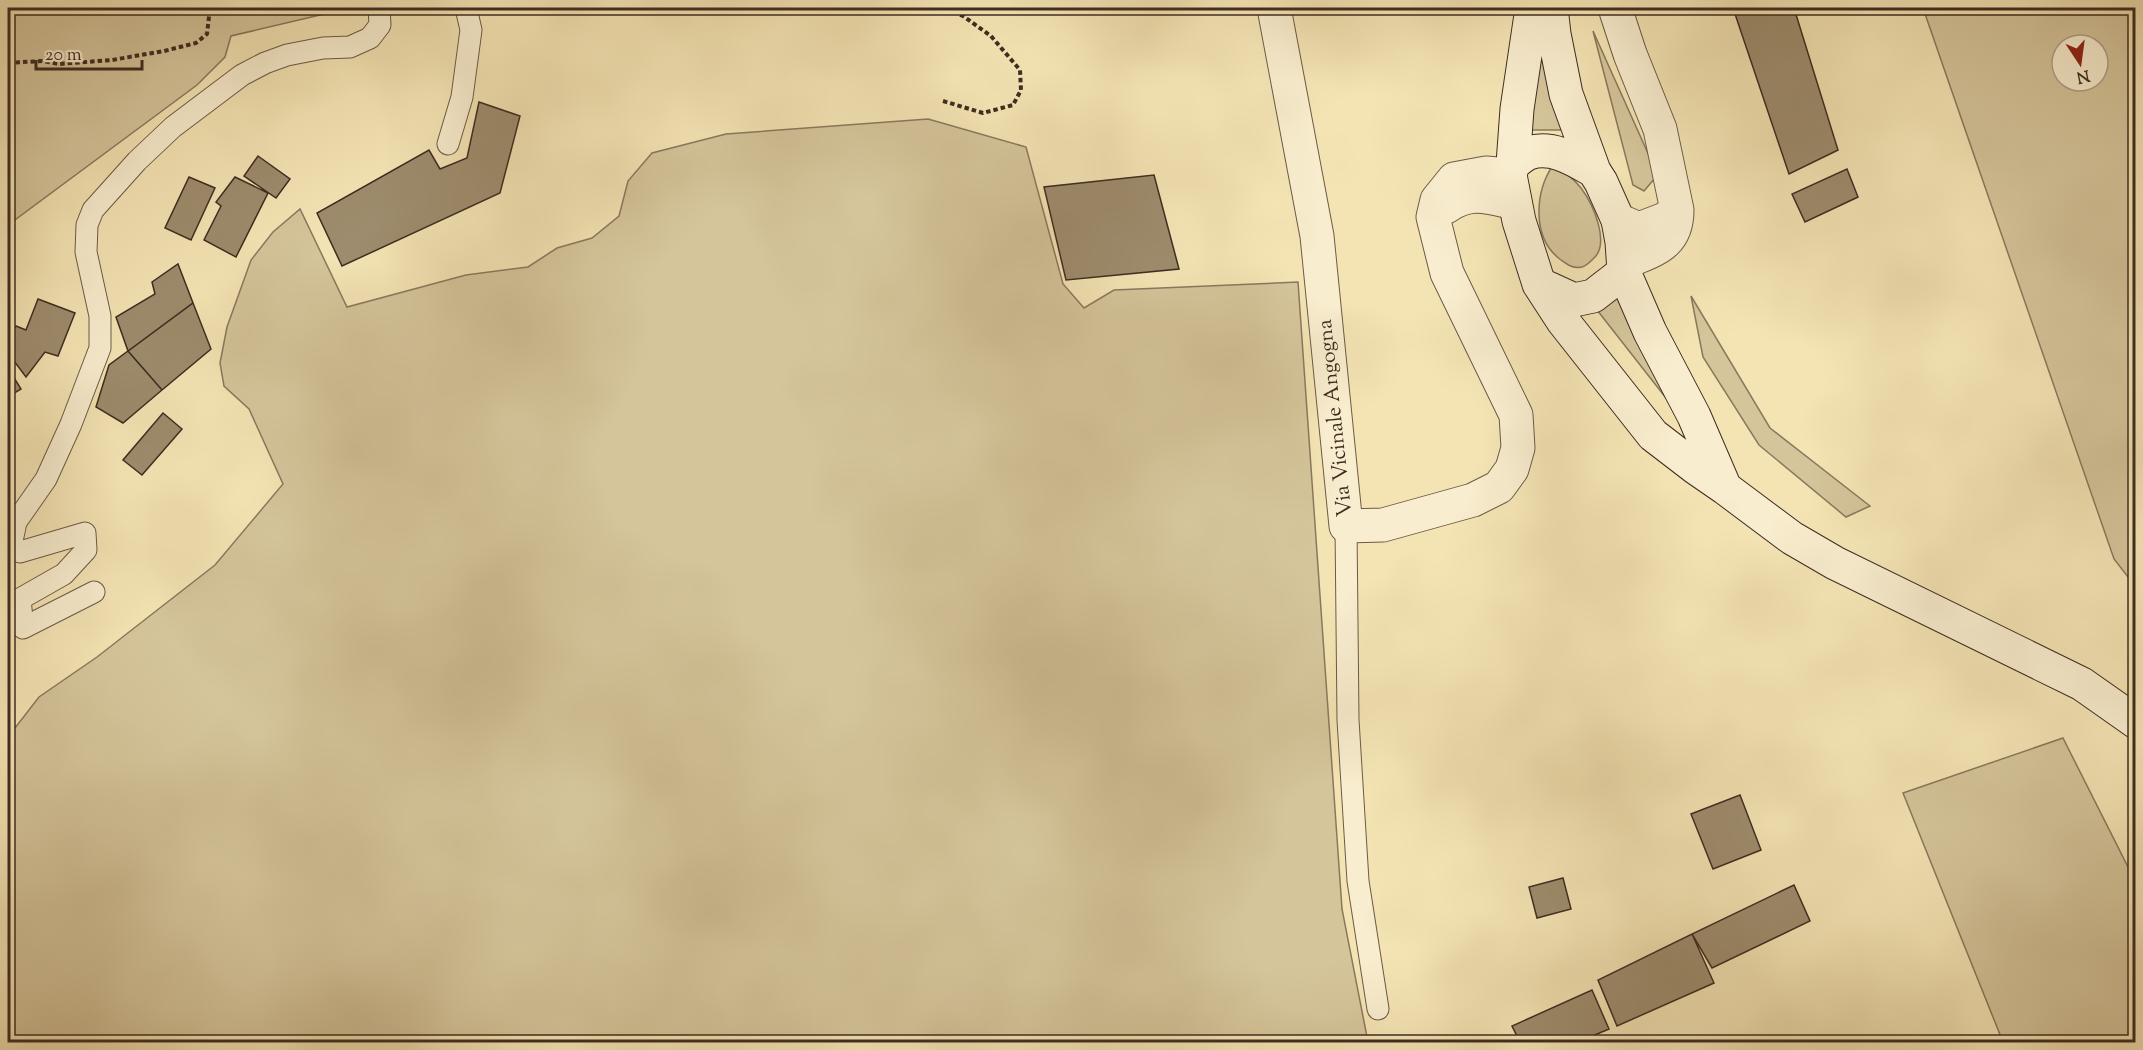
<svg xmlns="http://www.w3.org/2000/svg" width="2143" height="1050" font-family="'Sorts Mill Goudy',serif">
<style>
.green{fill:#d5c59b;stroke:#8a785e;stroke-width:1.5;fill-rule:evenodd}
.building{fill:#9d8c6d;stroke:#3e2c21;stroke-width:1.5}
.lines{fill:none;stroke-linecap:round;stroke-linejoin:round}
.lane-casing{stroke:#6c5a46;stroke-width:23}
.street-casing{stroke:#6c5a46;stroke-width:35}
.secondary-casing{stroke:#3e2c21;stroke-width:35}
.path{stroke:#3e2c21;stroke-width:4;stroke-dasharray:4.5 3;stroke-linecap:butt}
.lane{stroke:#f8edce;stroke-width:21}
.street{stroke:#f8edce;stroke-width:33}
.secondary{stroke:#f8edce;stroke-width:33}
.labels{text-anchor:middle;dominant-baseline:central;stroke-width:5;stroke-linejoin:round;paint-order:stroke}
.street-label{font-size:21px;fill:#3e2c21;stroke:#f8edce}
</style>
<rect width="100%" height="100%" fill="#f4e4b4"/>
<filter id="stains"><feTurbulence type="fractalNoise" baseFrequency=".00333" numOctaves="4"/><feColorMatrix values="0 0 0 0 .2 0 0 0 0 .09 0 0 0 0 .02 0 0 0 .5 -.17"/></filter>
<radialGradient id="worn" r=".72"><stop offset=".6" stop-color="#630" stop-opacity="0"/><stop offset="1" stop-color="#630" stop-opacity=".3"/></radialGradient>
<!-- green -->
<path class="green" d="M8,8h342l-119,28 -6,21 -28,28 -189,140z
M1923,8h212v578l-21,-27zM2062,45h36v36h-36z
M1593,31l58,129 4,18 -11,13 -11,-6z
M1541,41l26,89h-36z
M928,119l98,28 37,137 21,24 30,-18 184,-8 44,627 26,133h-1360v-305l31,-40 58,-40 118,-92 68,-81 -34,-75 -25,-23 -4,-23 7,-36 24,-67 22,-28 27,-23 47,98 119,-32 62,-8 29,-19 35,-10 27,-22 9,-35 24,-28 74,-19z
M1553,165c11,6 20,13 28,23 12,16 30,56 12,71 -3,3 -7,7 -11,8 -9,2 -14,-2 -21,-7 -30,-22 -26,-68 -8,-95z
M1621,289l81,155 -112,-143z
M1691,296l79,132 100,78 -24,11 -87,-72 -56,-88z
M2063,738l72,143v161h-132l-100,-249z"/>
<!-- building -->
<path class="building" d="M1733,8h61l44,142 -49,24z
M479,102l41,14 -20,77 -158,73 -25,-53 112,-63 11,19 27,-11z
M258,156l32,23 -14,19 -32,-22z
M1847,169l11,28 -53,25 -13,-28z
M1154,175l25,94 -113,11 -22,-93z
M189,177l26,11 -24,52 -26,-12z
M235,177l33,16 -32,64 -32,-17 17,-34 -5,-4z
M178,264l15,39 -65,48 -12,-34 39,-23 -3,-12z
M38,299l37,14 -17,43 -13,-4 -19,25 -18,-24v-15l8,-12 10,4z
M193,303l18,46 -49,41 -34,-39z
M8,314l5,9 -5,3z
M128,351l34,39 -39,33 -27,-16 13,-42z
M8,368l13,21 -13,8z
M163,413l19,16 -40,46 -19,-15z
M1740,795l21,55 -48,19 -22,-55z
M1563,878l8,31 -34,9 -8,-31z
M1794,885l16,36 -98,47 -20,-34z
M1692,934l22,49 -97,43 -19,-46z
M1592,990l17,39 -31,13h-58l-8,-16z"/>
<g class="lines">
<!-- lane casing -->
<g class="lane-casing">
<path id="lane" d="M448,144l14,-47 9,-67 -5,-22
M1346,526l2,194 10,161 20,128
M94,592l-71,36 -3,-29 44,-25 22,-24 -1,-17 -65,19 -9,-6 5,-24 30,-43 25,-55 29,-76v-32l-14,-64 1,-27 6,-15 44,-49 36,-34 69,-52 23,-12 22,-8 36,-7 27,-1 20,-9 10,-13 -1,-17"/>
</g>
<!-- street casing -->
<g class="street-casing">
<path id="street" d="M1274,8l43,228 29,290 37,-1 90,-25 26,-13 13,-18 6,-21 -2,-33 -69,-142 -14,-56 4,-17 17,-21 32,-6 24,2
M1615,8l15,46 30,75 17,81c0,37 -25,40 -53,53
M1446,207c25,-17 41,-10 69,-4
M1618,220l21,9 26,-10 12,-9"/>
</g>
<!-- secondary casing -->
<g class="secondary-casing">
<path id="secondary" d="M1532,8l-15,101 -4,55 -3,11 9,46 20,63 35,16 19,-4 31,-24
M1551,8l3,26 12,60 28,77 7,11 17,38 4,22 2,30 26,60 44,84 31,72
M1513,164c5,-4 11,-9 16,-11 23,-8 46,7 65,18
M1539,284l24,37 90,114 43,33 29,20 67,50 43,25 247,121 54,38"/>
</g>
<!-- path -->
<path class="path" d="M8,63l34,-2 17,3 53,-4 52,-9 32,-8 11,-9 3,-26
M943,101l40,12 30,-8 8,-15 -1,-20 -29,-34 -28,-20 -19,-8"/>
<!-- lane -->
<use href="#lane" class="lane"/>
<!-- street -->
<use href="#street" class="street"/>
<!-- secondary -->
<use href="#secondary" class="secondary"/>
</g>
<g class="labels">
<!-- street labels -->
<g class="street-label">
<text transform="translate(1336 418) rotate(-96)">Via Vicinale Angogna</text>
</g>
</g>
<!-- margin -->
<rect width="2143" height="1050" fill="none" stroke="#f4e4b4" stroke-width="30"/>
<rect x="9" y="9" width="2125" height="1032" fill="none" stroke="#3e2c21" stroke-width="3"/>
<rect x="15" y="15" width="2113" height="1020" fill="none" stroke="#3e2c21" stroke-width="1.5"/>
<!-- north arrow -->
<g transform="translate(2080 63) rotate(167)"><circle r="28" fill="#f8edce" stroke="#aea089" stroke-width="1.5"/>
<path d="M0-4.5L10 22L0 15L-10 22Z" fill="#8f2418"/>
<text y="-9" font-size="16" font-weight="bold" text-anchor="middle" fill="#3e2c21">N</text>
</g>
<!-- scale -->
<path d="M36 60v9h106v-9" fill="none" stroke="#3e2c21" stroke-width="3"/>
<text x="45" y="60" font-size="18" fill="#3e2c21" stroke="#f8edce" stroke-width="4.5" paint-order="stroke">20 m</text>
<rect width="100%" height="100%" filter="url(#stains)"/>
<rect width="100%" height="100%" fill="url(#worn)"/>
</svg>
